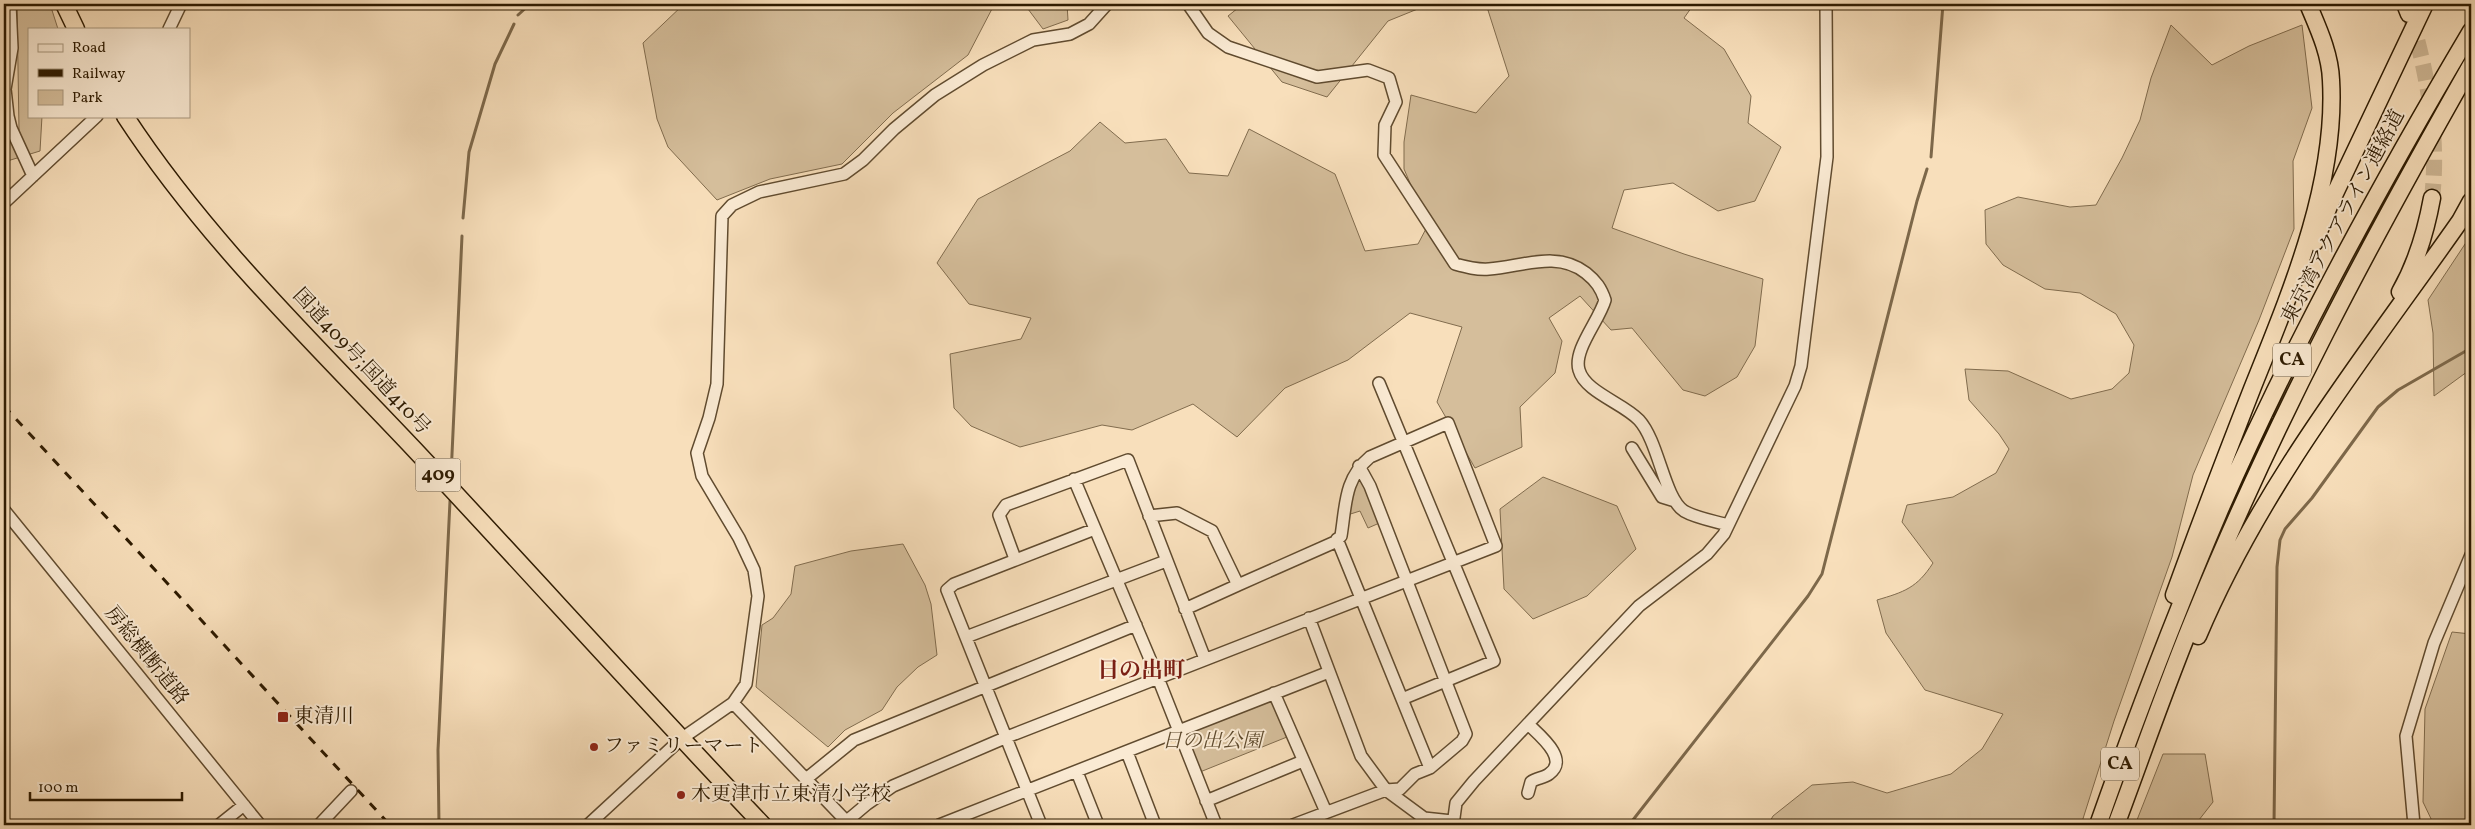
<svg xmlns="http://www.w3.org/2000/svg" width="2475" height="829" font-family="Vollkorn,'Noto Serif JP',serif">
<style>
.green{fill:#d5be9b;stroke:#816c4e}
.lines{fill:none;stroke-linecap:round;stroke-linejoin:round}
.stream{stroke:#7d684a;stroke-width:3}
.highway-tunnel{stroke:#cfb896;stroke-width:16;stroke-dasharray:16 8;stroke-linecap:butt}
.minor-casing{stroke:#604b2f;stroke-width:14}
.highway-casing{stroke:#2d1a00;stroke-width:19}
.minor{stroke:#faead3;stroke-width:11}
.highway{stroke:#f8dfbb;stroke-width:16}
.rail{stroke:#2d1a00;stroke-width:3;stroke-dasharray:9 9;stroke-linecap:butt}
.poi-dot{fill:#8f2418;stroke:#faead3;stroke-width:2}
.labels{text-anchor:middle;dominant-baseline:central;stroke-width:4;stroke-linejoin:round;paint-order:stroke}
.shield{fill:#faead3;stroke:#6a583f;stroke-width:1}
.shield-label{font-size:19px;font-weight:bold;fill:#2d1a00}
.street-label{font-size:20px;fill:#2d1a00;stroke:#faead3}
.poi-label{font-size:20px;fill:#2d1a00;stroke:#faead3;text-anchor:start}
.park-label{font-size:20px;font-style:italic;fill:#5f4b2e;stroke:#faead3}
.quarter-label{font-size:22px;font-weight:bold;fill:#7a1f14;stroke:#faead3}
</style>
<rect width="100%" height="100%" fill="#f8dfbb"/>
<filter id="stains"><feTurbulence type="fractalNoise" baseFrequency=".004" numOctaves="4"/><feColorMatrix values="0 0 0 0 .2 0 0 0 0 .09 0 0 0 0 .02 0 0 0 .5 -.17"/></filter>
<radialGradient id="worn" r=".72"><stop offset=".6" stop-color="#630" stop-opacity="0"/><stop offset="1" stop-color="#630" stop-opacity=".3"/></radialGradient>
<!-- green -->
<path class="green" d="M17,4h33l8,25h-29v87h13l-2,35 -36,11v-24l6,4 9,-12z
M684,4h383l1,16 -25,9 -18,-24h-31l-26,50 -75,58 -51,51 -72,15 -53,21 -49,-53 -11,-28 -14,-76z
M1243,4h187l-42,17 -61,76 -45,-15 -54,-66z
M1486,4h208l-10,14 40,31 27,47 -3,27 33,24 -26,54 -37,10 -45,-28 -49,7 -12,38 72,26 79,25 -8,67 -18,31 -32,19 -22,-6 -51,-62 -21,2 -31,-34 -31,22 13,23 -7,32 -35,34 2,40 -47,21 -38,-66 25,-75 -52,-14 -62,47 -63,28 -48,49 -44,-33 -61,26 -30,-5 -82,22 -49,-21 -17,-18 -4,-54 71,-15 10,-21 -62,-14 -32,-41 41,-64 92,-48 30,-29 25,21 41,-4 23,34 39,3 21,-47 86,45 30,77 53,-7 10,-19 -24,-56v-27l7,-47 65,18 33,-37z
M2171,25l41,40 37,-19 53,-21 10,83 -19,53 1,68 -35,91 -66,155 -21,82 -58,164 -33,104h-313l5,-9 39,-31 41,-3 34,11 64,-19 31,-25 21,-35 -78,-24 -39,-57 -9,-33c27,-8 40,-12 56,-37l-31,-41 5,-17 46,-8 43,-24 13,-24 -10,-15 -30,-34 -4,-31 43,2 63,28 41,-10 17,-16 5,-28 -18,-31 -36,-21 -35,-4 -42,-24 -17,-21 -1,-34 33,-13 52,10 26,-2 26,-47 18,-38 11,-42z
M2471,235v134l-37,27 -1,-63 -5,-33z
M1359,466l25,55 -16,7 -8,-17 -16,5z
M1543,477l74,29 19,43 -49,47 -54,23 -29,-30 -4,-80z
M903,544l22,41 6,19 6,51 -19,12 -21,20 -15,23 -37,20 -17,17 -72,-60 6,-62 11,-7 18,-24 4,-28 56,-15z
M2452,632l19,2v191h-37l-11,-23 2,-93z
M1274,693l18,42 -97,39 -16,-43z
M2163,754h42l8,48 -18,23h-60z"/>
<g class="lines">
<!-- stream -->
<path class="stream" d="M518,15l12,-11
M1931,157l12,-153
M463,218l6,-66 26,-88 19,-40
M451,476l11,-240
M439,825l-1,-75 12,-249
M1629,825l179,-229 14,-22 95,-373 10,-32
M2274,825l3,-258 3,-27 5,-11 27,-31 66,-91 20,-17 73,-42"/>
<!-- highway-tunnel -->
<path class="highway-tunnel" d="M2411,18c17,58 28,120 21,180"/>
<!-- minor casing -->
<g class="minor-casing">
<path id="minor" d="M10,4l2,44 -7,41 3,27 3,12 22,48
M1188,4l20,29 20,14 89,30 51,-7 21,8 7,24 -11,23 -1,30 71,109c11,3 22,6 34,5 32,-2 68,-19 97,4 10,8 15,15 19,27 -6,21 -32,50 -26,70 6,22 44,33 60,50 20,22 25,78 45,91 12,7 30,10 44,14
M169,29l12,-25
M4,203l93,-87
M1379,383l115,278 -92,38
M1632,448l30,49 13,4
M1074,479l84,199 58,147
M4,510l256,315
M1337,539l93,229
M1013,561l82,-32
M1185,609l53,-24
M1309,618l52,138 25,34 38,28 28,3
M966,637l200,-76
M1274,693l52,119
M733,703l117,122
M1127,752l28,73
M1077,772l21,53
M806,779l48,-39 282,-115
M1528,793l3,-11c5,-4 13,-4 18,-8 21,-15 -10,-39 -21,-50
M1206,801l97,-40
M219,825l25,-20
M319,825l32,-34
M588,825l93,-86 52,-36 13,-19 12,-88 -4,-26 -15,-32 -37,-62 -5,-23 12,-35 8,-34 5,-168 10,-11 27,-13 85,-18 19,-14 31,-31 41,-34 48,-30 50,-25 37,-6 19,-10 18,-20
M842,825l25,-21 26,-18 114,-49 489,-191 -48,-123 -78,34c-26,22 -24,48 -29,79l-6,6 -97,43 -26,-54 -35,-18 -28,3
M939,825l390,-153
M1041,825l-94,-235 7,-6 59,-23 1,-5 -15,-41 7,-10 122,-45 77,199
M1293,825l93,-35 14,-1 15,-15 15,-6 32,-27 4,-7 -96,-248 -11,-20
M1453,825l3,-22 18,-22 165,-175 68,-52 17,-20 71,-148 6,-20 26,-209 -1,-153
M2414,825l-8,-89 28,-93 37,-88"/>
</g>
<!-- highway casing -->
<g class="highway-casing">
<path id="highway" d="M64,4l12,25
M2405,4l4,10
M125,116c81,124 188,226 289,333 117,125 231,252 349,376
M2315,242l14,-36 96,-202
M2400,292c17,-30 26,-61 32,-94
M2174,595c25,-69 51,-137 78,-206 38,-95 85,-205 79,-309 -1,-27 -13,-52 -23,-76
M2198,636c64,-152 168,-281 262,-415l11,-20
M2098,825c37,-105 77,-210 121,-313 72,-165 160,-326 252,-481
M2116,825c27,-72 52,-146 82,-217 77,-188 173,-367 273,-543"/>
</g>
<!-- minor -->
<use href="#minor" class="minor"/>
<!-- highway -->
<use href="#highway" class="highway"/>
<!-- rail -->
<path class="rail" d="M4,406l386,419"/>
</g>
<!-- markers -->
<g class="poi-dot">
<rect x="277" y="711" width="12" height="12" rx="2.5"/>
<circle cx="594" cy="747" r="5"/>
<circle cx="681" cy="795" r="5"/>
</g>
<g class="labels">
<!-- shield labels -->
<g class="shield">
<rect x="2273" y="343.5" width="38" height="33" rx="4"/>
<rect x="415.5" y="458.5" width="45" height="33" rx="4"/>
<rect x="2101" y="747.5" width="38" height="33" rx="4"/>
</g>
<g class="shield-label">
<text x="2292" y="360">CA</text>
<text x="438" y="475">409</text>
<text x="2120" y="764">CA</text>
</g>
<!-- street labels -->
<g class="street-label">
<text transform="translate(2344 217) rotate(-62)">東京湾アクアライン連絡道</text>
<text transform="translate(361 362) rotate(47)">国道409号;国道410号</text>
<text transform="translate(146 656) rotate(51)">房総横断道路</text>
</g>
<!-- poi labels -->
<g class="poi-label">
<text x="294" y="717">東清川</text>
<text x="604" y="747">ファミリーマート</text>
<text x="691" y="795">木更津市立東清小学校</text>
</g>
<!-- park labels -->
<g class="park-label">
<text x="1212" y="742">日の出公園</text>
</g>
<!-- quarter labels -->
<g class="quarter-label">
<text x="1141" y="671">日の出町</text>
</g>
</g>
<!-- margin -->
<rect width="2475" height="829" fill="none" stroke="#f8dfbb" stroke-width="20"/>
<rect x="5" y="5" width="2465" height="819" fill="none" stroke="#2d1a00" stroke-width="2.5"/>
<rect x="10" y="10" width="2455" height="809" fill="none" stroke="#2d1a00"/>
<!-- legend -->
<rect x="28" y="28" width="162" height="90" fill="#faead3" stroke="#a8977f"/>
<rect x="38" y="44" width="25" height="8" fill="#faead3" stroke="#a8977f"/>
<text x="72" y="52" font-size="15" fill="#2d1a00">Road</text>
<rect x="38" y="69" width="25" height="8" fill="#2d1a00" stroke="#a8977f"/>
<text x="72" y="78" font-size="15" fill="#2d1a00">Railway</text>
<rect x="38" y="90" width="25" height="15" fill="#d5be9b" stroke="#a8977f"/>
<text x="72" y="102" font-size="15" fill="#2d1a00">Park</text>
<!-- scale -->
<path d="M30 792v8h152v-8" fill="none" stroke="#2d1a00" stroke-width="2.5"/>
<text x="38" y="792" font-size="15" fill="#2d1a00" stroke="#faead3" stroke-width="4" paint-order="stroke">100 m</text>
<rect width="100%" height="100%" filter="url(#stains)"/>
<rect width="100%" height="100%" fill="url(#worn)"/>
</svg>
